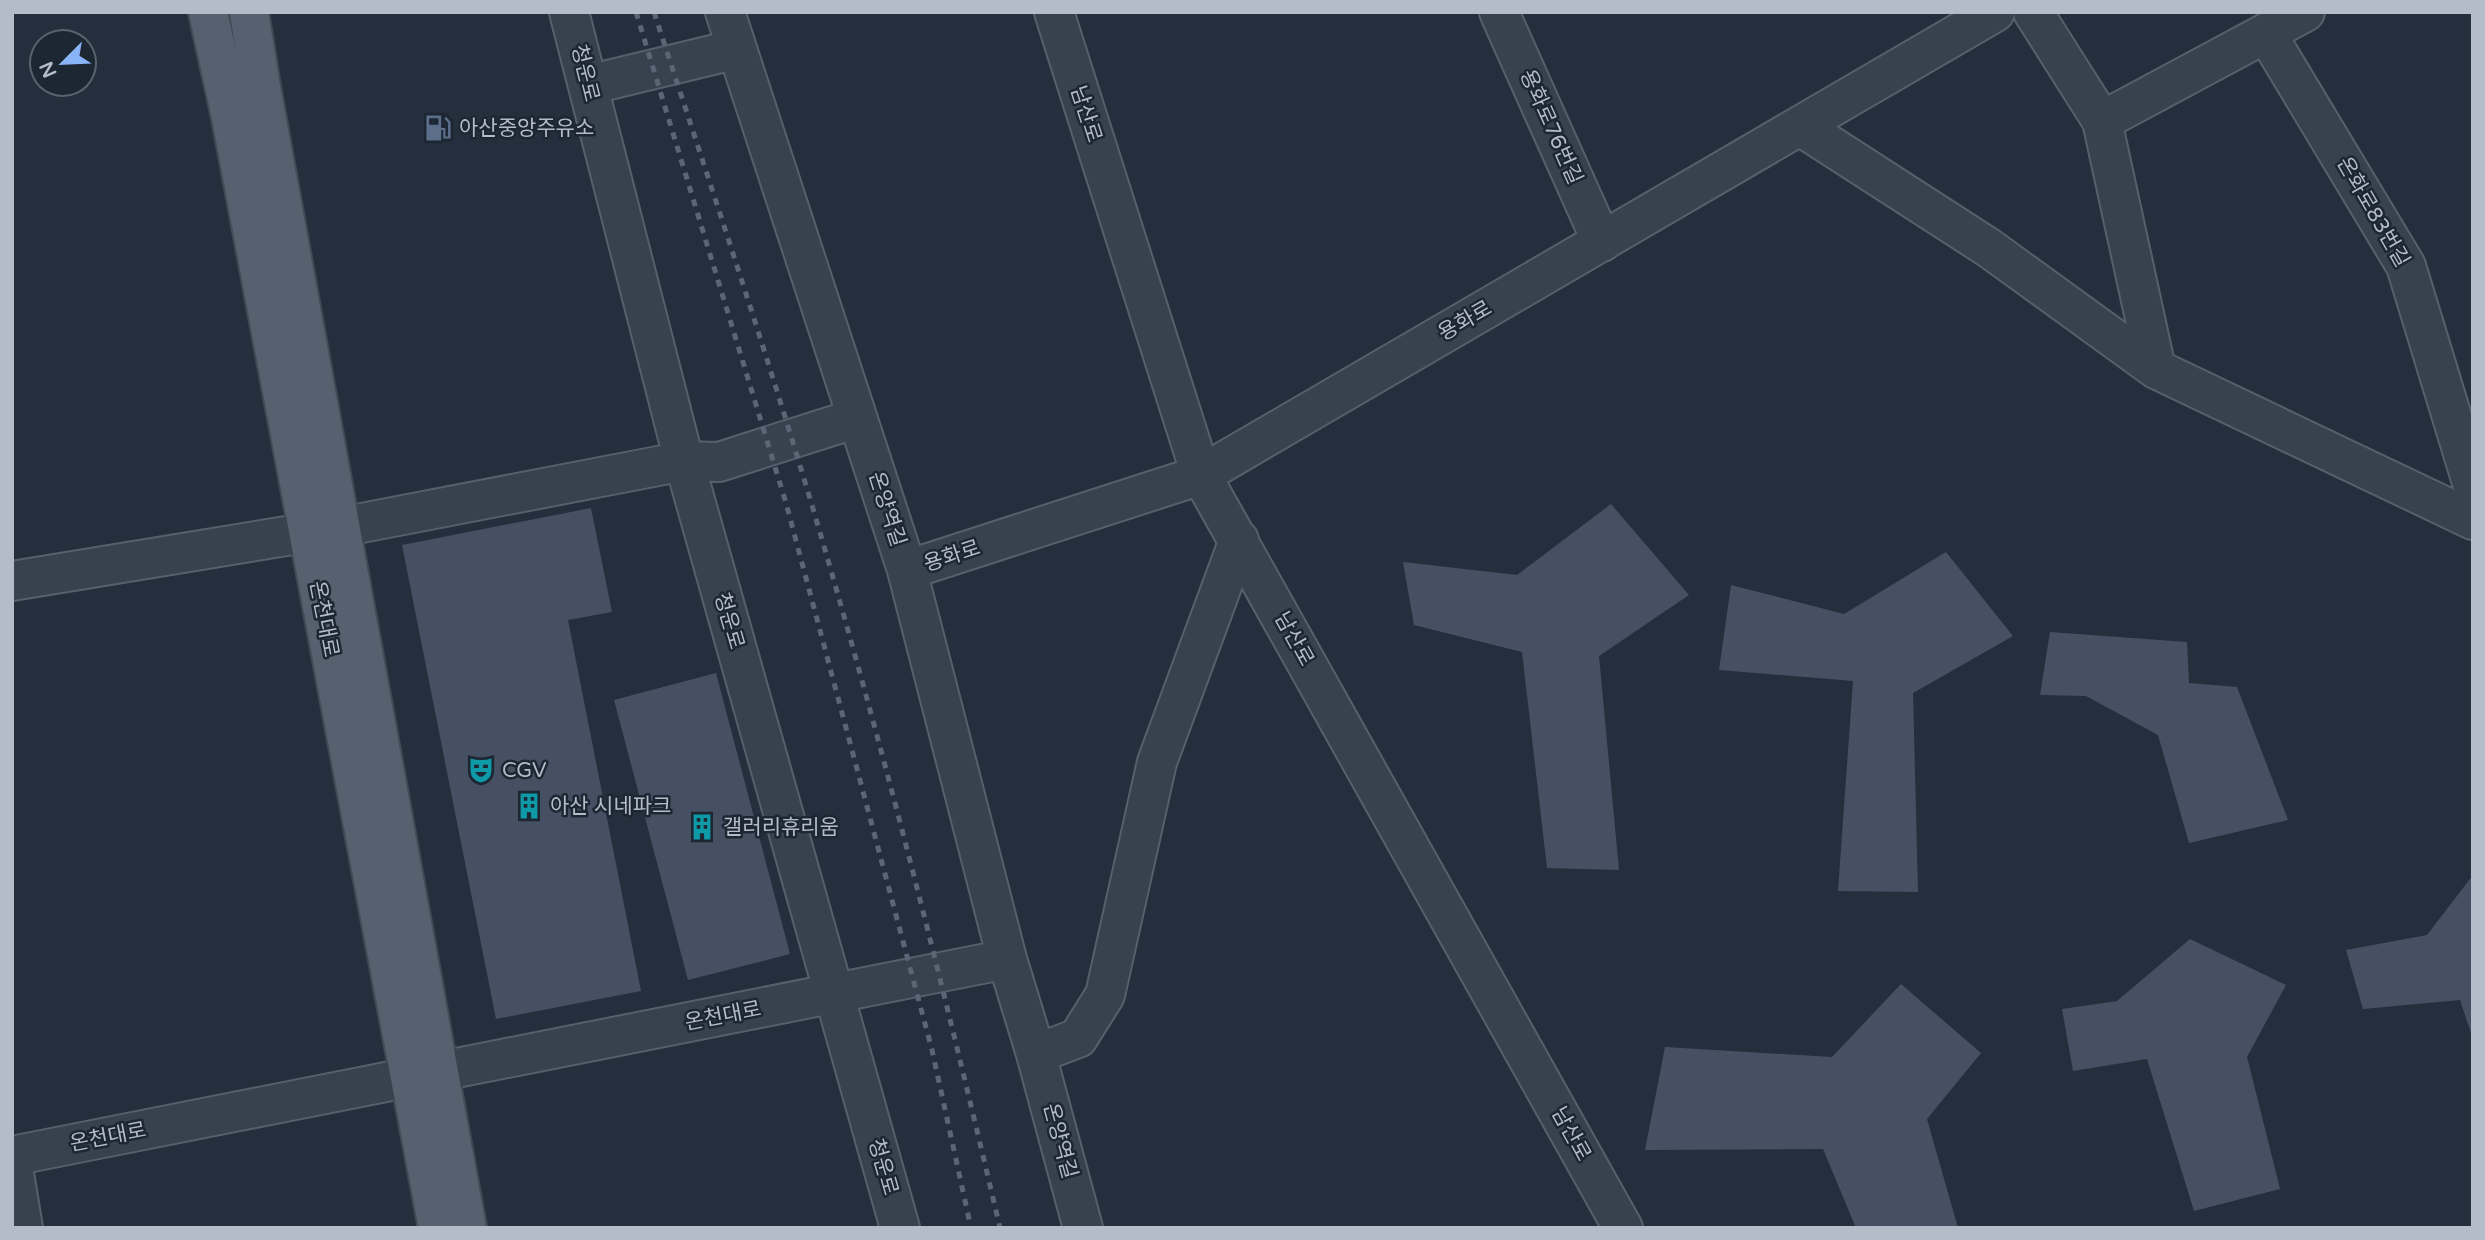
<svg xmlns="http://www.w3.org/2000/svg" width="2485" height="1240" font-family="'Varela Round','Noto Sans KR',sans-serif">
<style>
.building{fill:#455162}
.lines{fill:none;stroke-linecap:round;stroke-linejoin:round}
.minor-casing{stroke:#565f6c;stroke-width:42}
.major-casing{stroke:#414a57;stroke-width:42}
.minor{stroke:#38414e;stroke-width:38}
.major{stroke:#56606e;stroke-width:38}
.rail{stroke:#5a6575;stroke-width:5;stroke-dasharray:7 7;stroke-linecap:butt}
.labels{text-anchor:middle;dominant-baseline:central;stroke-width:5;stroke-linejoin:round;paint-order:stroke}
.street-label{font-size:21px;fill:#b4bcc9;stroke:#1d2633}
.poi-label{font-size:21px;fill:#b4bcc9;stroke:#1d2633;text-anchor:start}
</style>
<rect width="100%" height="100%" fill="#242f3e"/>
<!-- building -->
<path class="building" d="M1611,504l78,91 -90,61 20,214 -72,-2 -25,-216 -108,-27 -11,-63 114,13z
M591,508l21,104 -44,8 73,371 -145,28 -94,-474z
M1946,552l67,84 -100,57 5,199 -80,-1 15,-210 -134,-11 12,-85 113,29z
M2050,632l137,10 2,41 48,4 51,133 -99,23 -31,-108 -72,-39 -46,-1z
M716,673l74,281 -102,26 -74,-280z
M2473,875v164l-13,-39 -97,9 -17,-59 81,-15z
M2190,939l96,46 -39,72 33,132 -86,22 -47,-152 -74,12 -11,-62 55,-8z
M1901,984l80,69 -54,66 31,109h-102l-33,-79 -178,1 20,-103 167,10z"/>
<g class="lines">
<!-- minor casing -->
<g class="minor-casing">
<path id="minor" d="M569,12l115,449 216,767
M725,12l182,558 100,389 29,95 47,174
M1054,12l147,463 422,753
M1499,12l103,230
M2033,12l69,109 54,248
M2266,33l140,233 67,220
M588,85l149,-36
M2102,121l203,-109
M1800,126l189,122 167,121 317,151
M907,570l294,-95 794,-463
M12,581l329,-54 343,-66 35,1 138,-44
M1036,1054l42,-16 27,-43 52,-233 82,-222
M12,1156l995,-197
M12,1161l11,67"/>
</g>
<!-- major casing -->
<g class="major-casing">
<path id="major" d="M208,12l23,105 207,1111
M249,12l12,75 206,1141"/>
</g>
<!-- minor -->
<use href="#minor" class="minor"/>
<!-- major -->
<use href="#major" class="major"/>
<!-- rail -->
<path class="rail" d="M636,12l150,491 146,547 39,178
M654,12c53,163 108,326 157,490 71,240 132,482 189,726"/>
</g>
<!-- icons -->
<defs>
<g id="fuel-bare" transform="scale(2.1)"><path d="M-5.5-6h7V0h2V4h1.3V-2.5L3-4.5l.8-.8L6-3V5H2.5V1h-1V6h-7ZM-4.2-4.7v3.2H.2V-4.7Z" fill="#5c6f8a" stroke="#1d2633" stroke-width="2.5" paint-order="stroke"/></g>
<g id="theatre-bare" transform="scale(2.1)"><path d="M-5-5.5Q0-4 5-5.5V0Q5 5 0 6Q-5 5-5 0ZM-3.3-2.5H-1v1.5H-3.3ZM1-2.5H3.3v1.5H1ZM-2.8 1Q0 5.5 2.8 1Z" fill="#0f9aa8" stroke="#1d2633" stroke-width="2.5" paint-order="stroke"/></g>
<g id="building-bare" transform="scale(2.1)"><path d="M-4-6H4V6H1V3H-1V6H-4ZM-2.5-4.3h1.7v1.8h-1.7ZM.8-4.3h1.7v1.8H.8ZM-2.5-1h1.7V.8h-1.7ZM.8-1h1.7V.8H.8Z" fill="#0f9aa8" stroke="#1d2633" stroke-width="2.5" paint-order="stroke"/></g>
</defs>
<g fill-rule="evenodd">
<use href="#fuel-bare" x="438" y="128"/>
<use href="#theatre-bare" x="481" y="770"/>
<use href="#building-bare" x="529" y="806"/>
<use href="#building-bare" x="702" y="827"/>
</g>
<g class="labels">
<!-- street labels -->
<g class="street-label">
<text transform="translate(585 73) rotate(76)">청운로</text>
<text transform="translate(1086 114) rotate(72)">남산로</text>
<text transform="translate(1551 127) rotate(66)">용화로76번길</text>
<text transform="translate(2373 212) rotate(60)">온화로83번길</text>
<text transform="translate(1465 321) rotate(-30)">용화로</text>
<text transform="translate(887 509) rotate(72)">온양역길</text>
<text transform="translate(952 556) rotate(-18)">용화로</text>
<text transform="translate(324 619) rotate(79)">온천대로</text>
<text transform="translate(729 621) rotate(74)">청운로</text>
<text transform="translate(1294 639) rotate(61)">남산로</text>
<text transform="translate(723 1016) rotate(-11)">온천대로</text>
<text transform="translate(1571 1134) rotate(61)">남산로</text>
<text transform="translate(108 1137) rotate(-11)">온천대로</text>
<text transform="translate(1060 1141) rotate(75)">온양역길</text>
<text transform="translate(883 1167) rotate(74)">청운로</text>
</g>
<!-- poi labels -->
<g class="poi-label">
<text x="459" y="128">아산중앙주유소</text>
<text x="502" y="770">CGV</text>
<text x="550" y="806">아산 시네파크</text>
<text x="723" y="827">갤러리휴리움</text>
</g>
</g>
<!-- border -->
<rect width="2485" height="1240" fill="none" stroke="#b4bcc9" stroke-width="28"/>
<!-- north arrow -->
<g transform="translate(63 63) rotate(246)"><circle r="33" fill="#1d2633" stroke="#59626f" stroke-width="2"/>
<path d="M0-5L12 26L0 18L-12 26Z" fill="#8ab4f8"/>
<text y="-10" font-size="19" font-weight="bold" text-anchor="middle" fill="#b4bcc9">N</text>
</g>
</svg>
